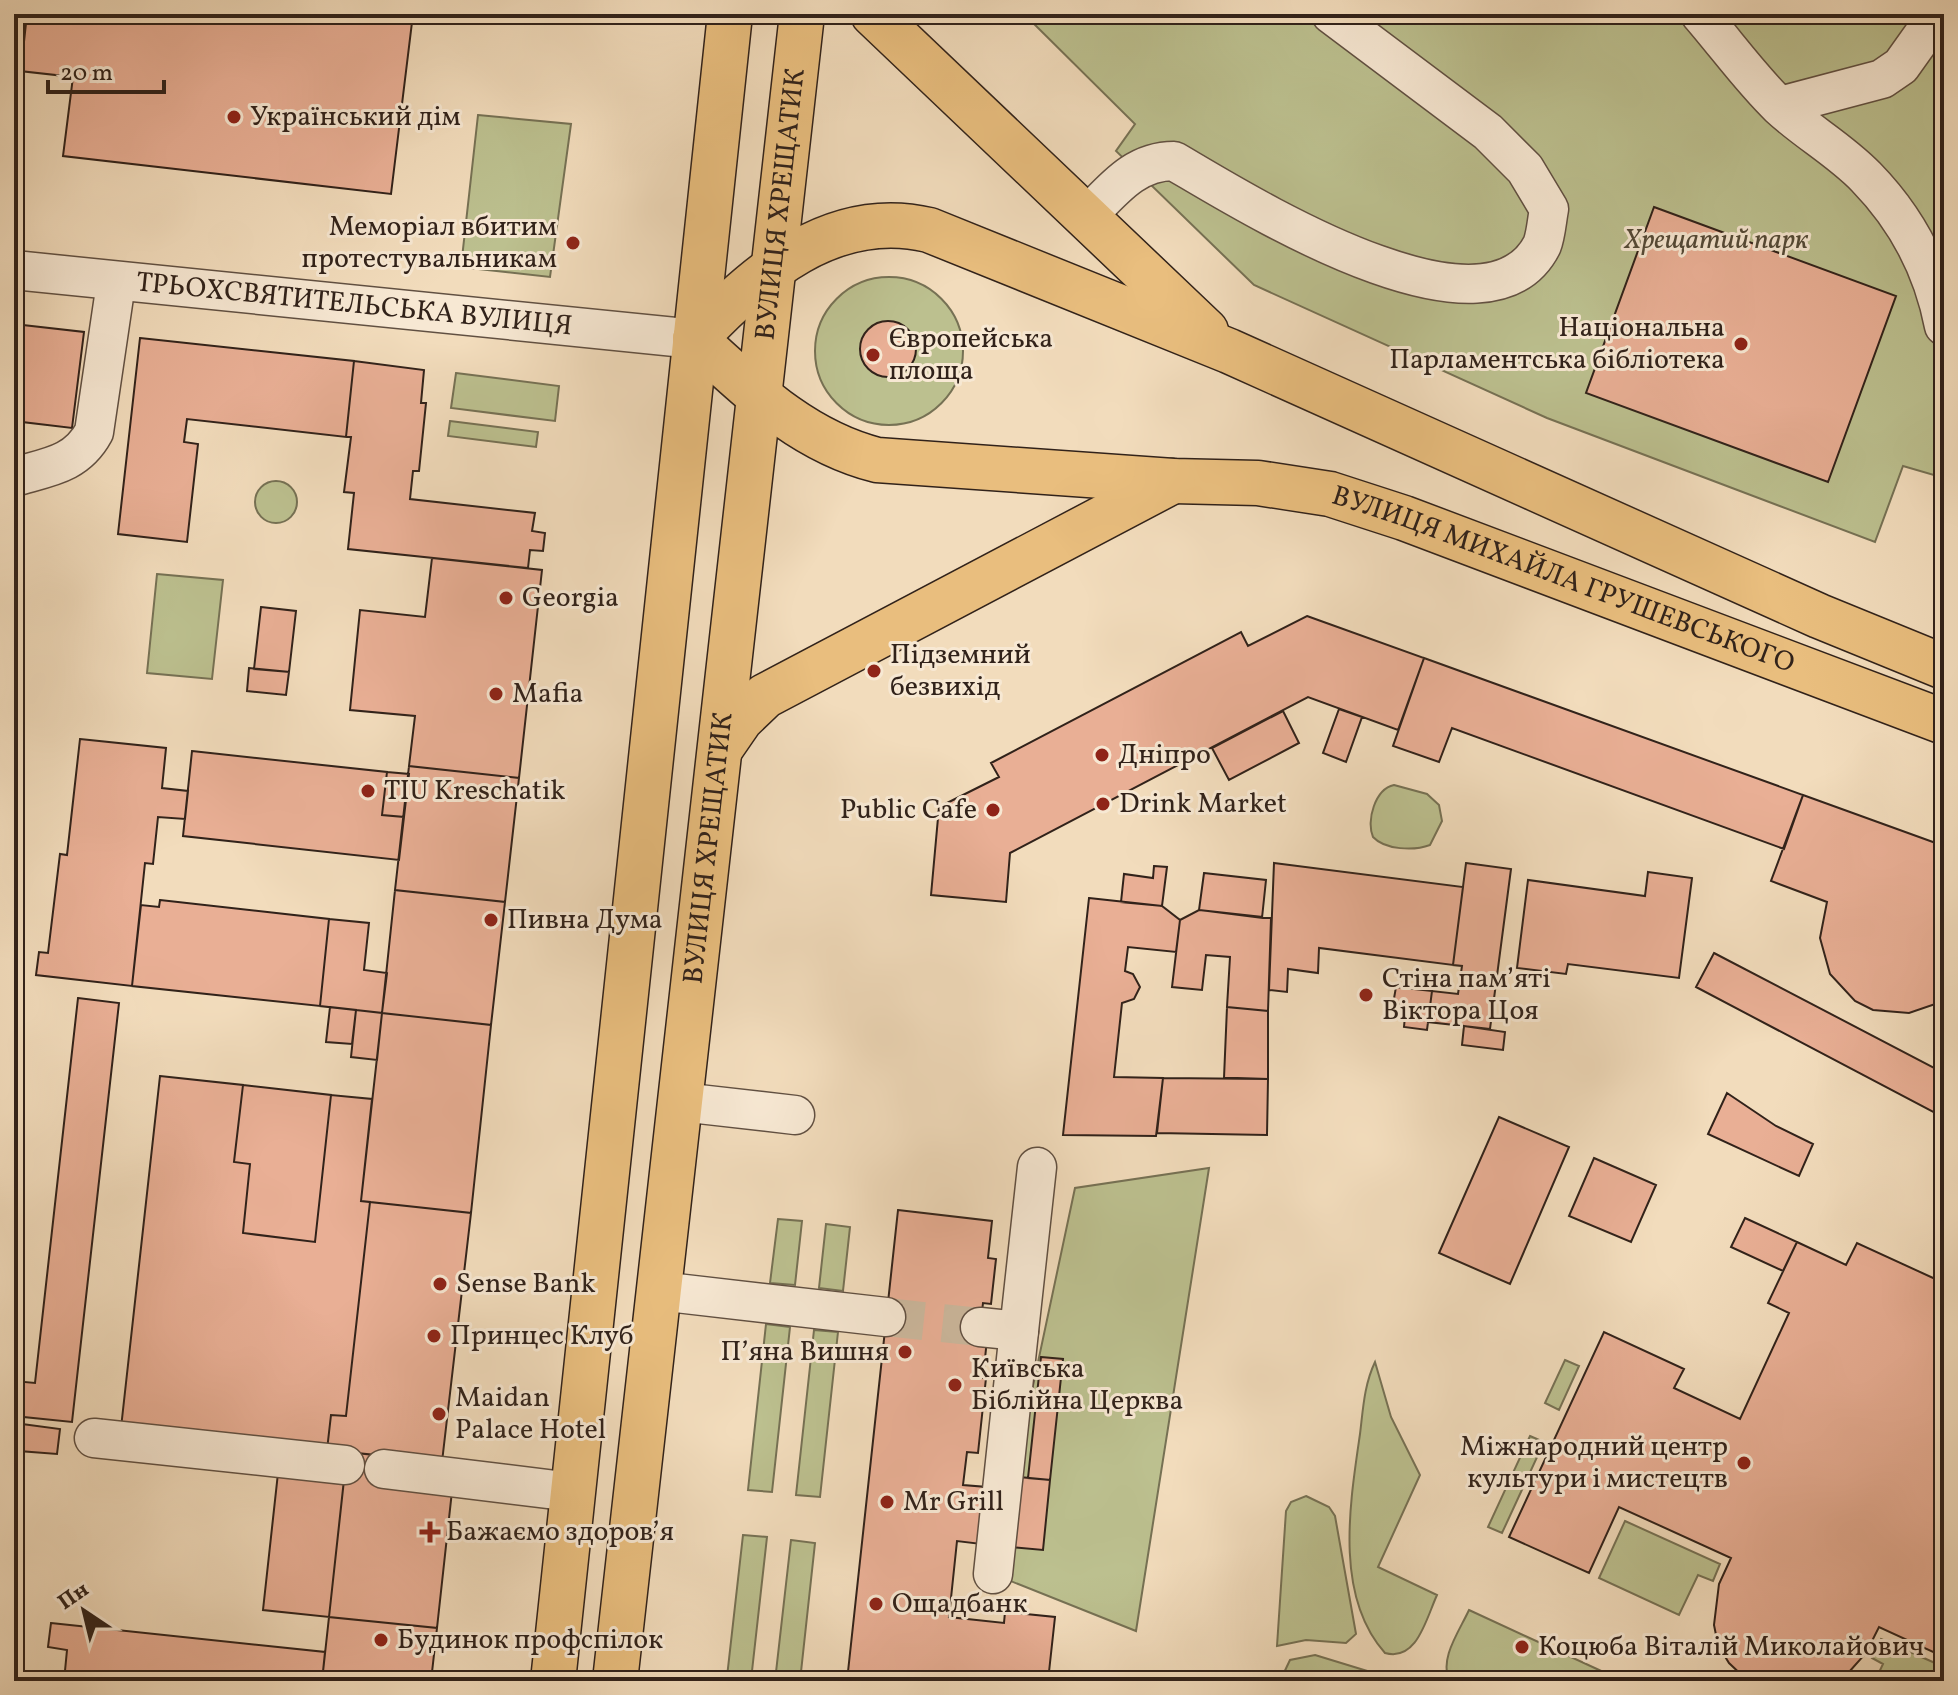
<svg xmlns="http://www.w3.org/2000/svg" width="1958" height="1695" font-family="Vollkorn,serif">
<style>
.green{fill:#bcc08f;stroke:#767154;stroke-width:2}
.building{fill:#e9af95;stroke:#31221a;stroke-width:2}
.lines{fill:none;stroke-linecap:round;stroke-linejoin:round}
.minor-tunnel{stroke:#cbb79c;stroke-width:38;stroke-dasharray:38 19;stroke-linecap:butt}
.minor-casing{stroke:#615042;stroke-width:41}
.major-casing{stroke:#31221a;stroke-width:47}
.minor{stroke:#f7e8d3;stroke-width:38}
.major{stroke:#e9be7e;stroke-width:44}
.poi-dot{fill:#8f2418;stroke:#f7e8d3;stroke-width:3}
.labels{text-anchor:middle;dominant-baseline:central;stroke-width:6;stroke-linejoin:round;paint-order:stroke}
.poi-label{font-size:28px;fill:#31221a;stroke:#f7e8d3;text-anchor:start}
.street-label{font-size:28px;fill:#31221a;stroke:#f7e8d3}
.park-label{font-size:28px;font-style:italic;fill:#544a37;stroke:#f7e8d3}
</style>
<rect width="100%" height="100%" fill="#f2dcbc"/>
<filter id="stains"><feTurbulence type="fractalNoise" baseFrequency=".0025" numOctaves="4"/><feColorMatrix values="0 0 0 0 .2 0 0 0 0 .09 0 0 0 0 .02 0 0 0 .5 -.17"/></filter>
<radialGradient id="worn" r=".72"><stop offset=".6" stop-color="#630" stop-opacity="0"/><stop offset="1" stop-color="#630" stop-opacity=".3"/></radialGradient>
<!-- green -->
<path class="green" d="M1024,14h920v464l-41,-12 -28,76 -328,-124 -293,-133 -138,-134 19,-27z
M478,115l93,9 -21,153 -89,-10z
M815 351a74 74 0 1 1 148 0a74 74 0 1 1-148 0Z
M456,373l103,13 -4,35 -104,-13z
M450,421l88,11 -2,15 -88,-11z
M255 502a21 21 0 1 1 42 0a21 21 0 1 1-42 0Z
M157,574l66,6 -11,99 -65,-6z
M1394,785l33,9 12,11 3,16 -12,24c-16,6 -45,5 -57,-8 -7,-16 2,-48 21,-52z
M1209,1168l-73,463 -143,-57 82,-386z
M778,1219l24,2 -7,64 -25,-2z
M826,1224l24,3 -7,64 -24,-3z
M766,1324l24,3 -18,165 -24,-2z
M814,1330l24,2 -18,165 -24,-2z
M1565,1360l14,6 -20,44 -14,-7z
M1375,1362l16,55 29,58 -42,92 59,28c-11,24 -20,67 -52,58 -51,-57 -35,-150 -25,-219 3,-24 4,-49 15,-72z
M1530,1436l14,6 -42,91 -14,-6z
M1306,1496l23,11 6,9 21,118 -10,9 -40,-3 -29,6 9,-135 5,-9z
M1625,1521l95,43 -7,17 -15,-6 -19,40 -80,-37z
M743,1535l24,2 -16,143 -24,-3z
M791,1540l24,3 -15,138h-25z
M1469,1610l154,71h-173c-12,-21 10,-51 19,-71z
M1881,1639l63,28v14h-69l8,-17 -11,-6z
M1315,1655l85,26h-120l10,-21z"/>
<!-- building -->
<path class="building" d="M14,14h13l-4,37 -9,9z
M27,14h386l-22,180 -328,-38 10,-79 -53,-6z
M1654,207l242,89 -68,186 -242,-89z
M860 349a28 28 0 1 1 56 0a28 28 0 1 1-56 0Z
M14,324l70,8 -12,96 -58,-7z
M140,338l214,23 -8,76 -159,-18 -3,23 14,2 -11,98 -69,-8z
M354,361l70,9 -3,33h5l-7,68h-6l-3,28 125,14 -3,18 13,2 -2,18 -13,-1 -2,18 -180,-19 6,-56 -10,-1 7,-55h-5z
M432,558l110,12 -23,208 -110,-12 6,-50 -65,-6 10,-100 65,7z
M261,607l35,4 -7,61 -35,-3z
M1307,616l117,42 -26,72 -90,-33 -298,156 -4,49 -75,-7 8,-88 60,-30 -8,-14 250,-131 7,14z
M1424,658l379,137 -19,54 -332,-121 -13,34 -46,-16z
M249,668l40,4 -3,23 -39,-4z
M1339,709l23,8 -16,45 -23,-9z
M1283,711l16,32 -70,37 -17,-32z
M80,739l86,9 -4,40 26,3 -3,28 -27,-2 -5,47 -8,-1 -13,123 -96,-11 3,-23 9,1 12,-99 7,1z
M192,751l195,21 -5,43 22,2 -5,43 -216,-24z
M409,766l110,12 -14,124 -110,-12z
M387,772l22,2 -5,43 -22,-2z
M1803,795l141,51v155l-35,12 -36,-3 -18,-9 -25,-27 -10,-36 7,-36 -56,-21z
M1274,863l189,24 -10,78 -134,-17 -1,25 -30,-4 -1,23 -18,-2z
M1466,863l45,6 -21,160 -62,-7 4,-31 26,3 4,-28 -9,-1z
M1154,866l13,1 -5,39 -41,-4 3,-28 29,4z
M1648,872l44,6 -13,100 -111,-14 -2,10 -49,-6 11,-88 117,16z
M1204,873l62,7 -4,38 -63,-8z
M395,890l110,12 -14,123 -109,-12z
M1089,898l73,8 18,14 -4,32 -48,-5 -3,24 8,3 7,13 -6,12 -12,4 -8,74 49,1 -7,58 -93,-1z
M160,900l169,19 -9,87 -188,-20 9,-81 18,2z
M1199,910l72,8 -3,93 -41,-4 3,-50 -24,-2 -4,35 -30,-3 8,-67z
M329,919l40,4 -5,47 23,3 -5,40 -62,-7z
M1714,953l230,120v33l-5,9 -243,-128z
M1396,987l36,4 -5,39 -23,-3 2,-22 -13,-1z
M78,998l41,5 -47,419 -58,-6v-35l21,2z
M330,1007l26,3 -4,34 -26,-2z
M1227,1007l41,4v68l-44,-1z
M356,1010l26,3 -5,47 -26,-3z
M382,1013l109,12 -20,188 -110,-12z
M1464,1026l41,6 -2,18 -41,-5z
M160,1076l83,9 -9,77 16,2 -7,69 72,9 16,-147 41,4 -11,102 9,1 -24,214 -15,-1 -4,35 -206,-22z
M1163,1078l105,1 -1,56 -110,-2z
M243,1085l88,10 -16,147 -72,-9 7,-69 -16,-2z
M1727,1093l49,33 37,18 -14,32 -91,-42z
M1499,1117l70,30 -59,137 -71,-31z
M1594,1158l62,27 -25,57 -62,-26z
M370,1202l101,11 -29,249 -115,-12 4,-35 15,1z
M898,1210l94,11 -4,37 8,1 -5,45 -8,-1 -4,35 8,1 -4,39h3l-8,75 -11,-1 -4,33 24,2 -6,57 -24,-3 -8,76 55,6 1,-11 50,5 -7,64h-201z
M1745,1218l52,24 -14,29 -52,-24z
M1797,1242l49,23 11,-22 87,40v374l-65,-30 -13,26 -25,28h-93l-19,-18 -11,-18 -4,-20 5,-41 12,-26 -112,-51 -30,66 -80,-36 95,-205 80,37 -10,19 66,31 49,-106 -21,-10z
M1041,1357l22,2 -13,121 -22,-2z
M22,1424l38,5 -3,25 -38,-3z
M347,1452l39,4 66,35 -15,137 -108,-11z
M278,1473l66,7 -15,137 -66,-7z
M1019,1477l31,3 -7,70 -32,-3z
M329,1617l108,11 -6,53h-109z
M51,1623l274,29 -3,29h-258l3,-31 -19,-3z"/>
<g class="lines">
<!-- minor-tunnel -->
<path class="minor-tunnel" d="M886,1317l94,10"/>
<!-- minor casing -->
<g class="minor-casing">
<g id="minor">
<path d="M1700,14c26,30 51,65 80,93 27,25 60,43 86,70 40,41 67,92 78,149"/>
<path d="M1780,106l102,-27 19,-13 37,-52"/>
<path d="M1086,217c27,-27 48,-56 88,-56 67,39 312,194 368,84 4,-10 5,-26 7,-36l-24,-40 -37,-37 -157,-118"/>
<path id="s1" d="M14,270l681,69"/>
<path d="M14,477c34,-10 62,-12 80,-45l22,-149"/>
<path d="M681,1102l114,13"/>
<path d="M659,1291l227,26"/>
<path d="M980,1327l39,4 18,-164"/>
<path d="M94,1438l251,27"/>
<path d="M384,1469l188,23"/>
<path d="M993,1574l26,-243"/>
</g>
</g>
<!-- major casing -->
<g class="major-casing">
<g id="major">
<path d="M873,14l333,317"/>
<path d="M695,339c61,-65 138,-132 234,-109l300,121 590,265 125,51"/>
<path id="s2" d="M695,339c55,50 107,102 182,121l296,21 85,2 72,11 74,24 540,204"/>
<path d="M721,748l20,-29 24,-23 408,-215"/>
<path d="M553,1681l177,-1667"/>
<path id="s3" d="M615,1681l187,-1667"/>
</g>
</g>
<!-- minor -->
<use href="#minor" class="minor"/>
<!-- major -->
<use href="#major" class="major"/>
</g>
<!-- markers -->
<g class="poi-dot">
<circle cx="234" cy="117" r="8"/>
<circle cx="573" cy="243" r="8"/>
<circle cx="1741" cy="344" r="8"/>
<circle cx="873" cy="355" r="8"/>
<circle cx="506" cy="598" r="8"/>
<circle cx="874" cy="671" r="8"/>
<circle cx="496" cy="694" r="8"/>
<circle cx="1102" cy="755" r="8"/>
<circle cx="368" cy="791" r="8"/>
<circle cx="1103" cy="804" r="8"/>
<circle cx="993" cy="810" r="8"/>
<circle cx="491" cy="920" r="8"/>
<circle cx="1366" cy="995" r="8"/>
<circle cx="440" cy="1284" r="8"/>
<circle cx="434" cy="1336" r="8"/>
<circle cx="905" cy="1352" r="8"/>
<circle cx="955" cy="1385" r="8"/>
<circle cx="439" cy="1414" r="8"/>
<circle cx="1744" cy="1463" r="8"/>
<circle cx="887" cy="1502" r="8"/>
<path d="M426 1520h8v8h8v8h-8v8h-8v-8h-8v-8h8z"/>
<circle cx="876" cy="1604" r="8"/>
<circle cx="381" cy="1640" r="8"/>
<circle cx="1522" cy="1647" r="8"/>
</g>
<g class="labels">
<!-- poi labels -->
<g class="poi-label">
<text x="250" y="117">Український дім</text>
<text x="557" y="227" text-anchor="end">Меморіал вбитим<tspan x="557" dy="32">протестувальникам</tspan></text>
<text x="1725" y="328" text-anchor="end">Національна<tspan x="1725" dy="32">Парламентська бібліотека</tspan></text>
<text x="889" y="339">Європейська<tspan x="889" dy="32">площа</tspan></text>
<text x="522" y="598">Georgia</text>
<text x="890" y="655">Підземний<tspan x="890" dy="32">безвихід</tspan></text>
<text x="512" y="694">Mafia</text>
<text x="1118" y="755">Дніпро</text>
<text x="384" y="791">TIU Kreschatik</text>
<text x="1119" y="804">Drink Market</text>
<text x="977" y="810" text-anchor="end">Public Cafe</text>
<text x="507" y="920">Пивна Дума</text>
<text x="1382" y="979">Стіна пам’яті<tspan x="1382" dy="32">Віктора Цоя</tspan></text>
<text x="456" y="1284">Sense Bank</text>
<text x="450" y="1336">Принцес Клуб</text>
<text x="889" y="1352" text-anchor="end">Пʼяна Вишня</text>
<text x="971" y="1369">Київська<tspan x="971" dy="32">Біблійна Церква</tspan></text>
<text x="455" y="1398">Maidan<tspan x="455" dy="32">Palace Hotel</tspan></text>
<text x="1728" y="1447" text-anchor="end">Міжнародний центр<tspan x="1728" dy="32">культури і мистецтв</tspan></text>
<text x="903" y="1502">Mr Grill</text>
<text x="446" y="1532">Бажаємо здоровʼя</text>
<text x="892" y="1604">Ощадбанк</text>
<text x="397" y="1640">Будинок профспілок</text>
<text x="1538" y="1647">Коцюба Віталій Миколайович</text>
</g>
<!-- street labels -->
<g class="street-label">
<text stroke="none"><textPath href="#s3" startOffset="1486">ВУЛИЦЯ ХРЕЩАТИК</textPath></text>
<text stroke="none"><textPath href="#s1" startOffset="342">ТРЬОХСВЯТИТЕЛЬСЬКА ВУЛИЦЯ</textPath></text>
<text stroke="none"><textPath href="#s2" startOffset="924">ВУЛИЦЯ МИХАЙЛА ГРУШЕВСЬКОГО</textPath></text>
<text stroke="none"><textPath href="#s3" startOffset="838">ВУЛИЦЯ ХРЕЩАТИК</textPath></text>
</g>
<!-- park labels -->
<g class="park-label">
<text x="1716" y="240">Хрещатий парк</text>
</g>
</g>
<!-- margin -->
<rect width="1958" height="1695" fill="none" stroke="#f2dcbc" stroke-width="48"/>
<rect x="16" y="16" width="1926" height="1663" fill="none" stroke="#31221a" stroke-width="4"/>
<rect x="24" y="24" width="1910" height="1647" fill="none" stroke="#31221a" stroke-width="2"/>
<!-- north arrow -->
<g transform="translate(84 1611) rotate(325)" stroke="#f7e8d3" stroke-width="6" paint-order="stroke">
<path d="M0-6L14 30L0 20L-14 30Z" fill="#31221a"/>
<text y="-12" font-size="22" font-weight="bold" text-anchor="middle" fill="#31221a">Пн</text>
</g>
<!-- scale -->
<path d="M48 80v12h116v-12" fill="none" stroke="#31221a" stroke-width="4"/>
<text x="60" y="80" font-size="24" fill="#31221a" stroke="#f7e8d3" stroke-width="6" paint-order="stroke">20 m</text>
<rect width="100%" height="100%" filter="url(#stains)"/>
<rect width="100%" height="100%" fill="url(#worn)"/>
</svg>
